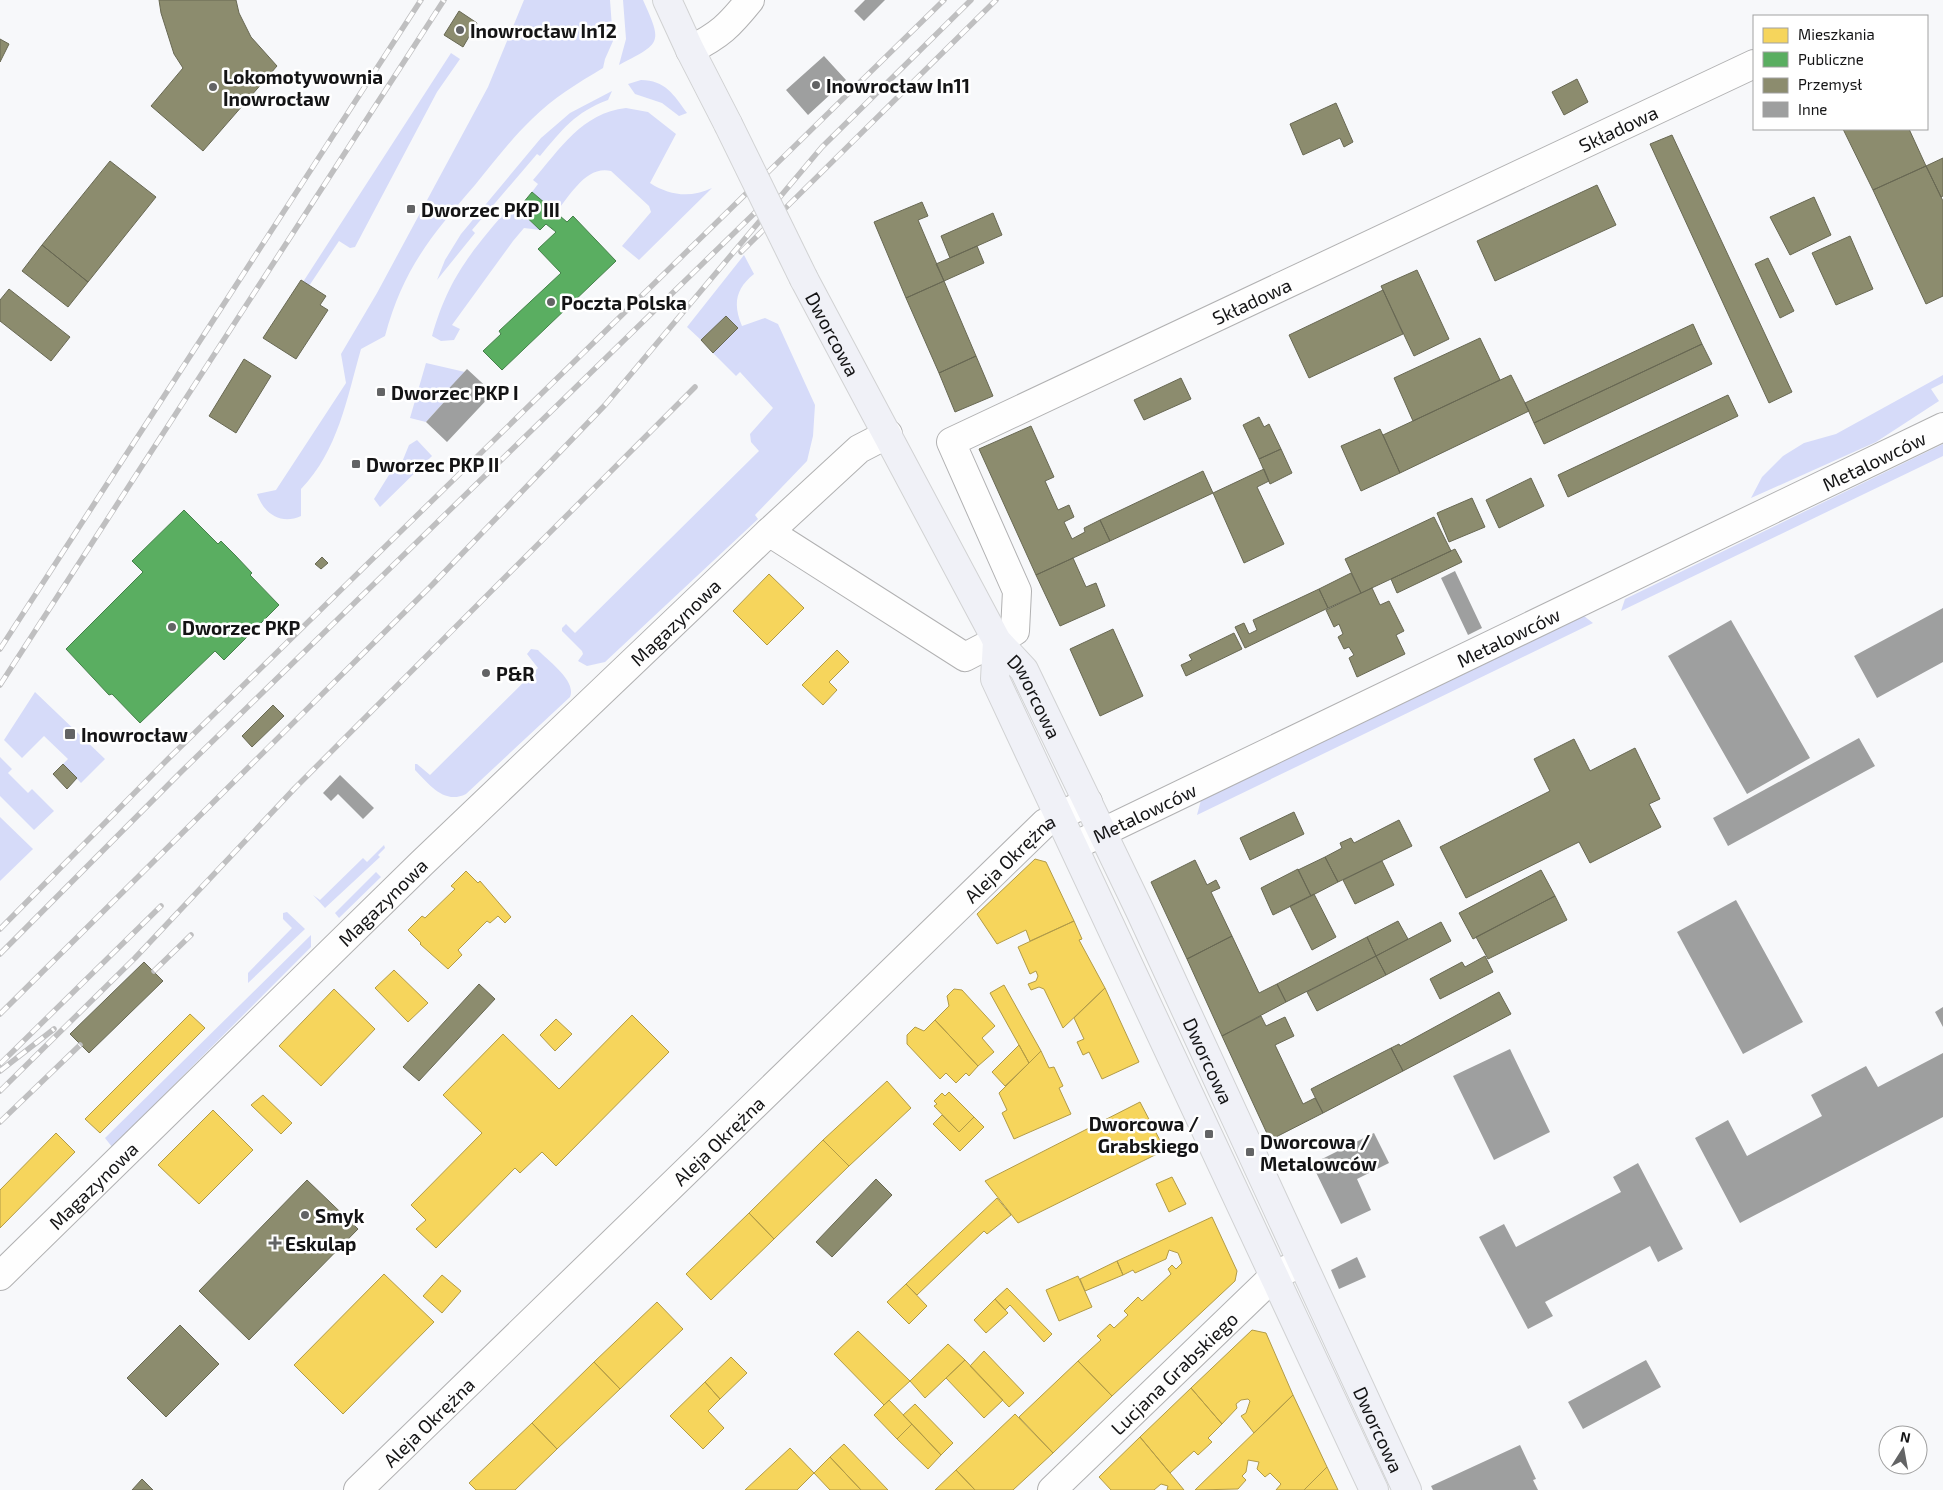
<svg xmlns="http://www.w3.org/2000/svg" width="1943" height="1490" font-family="'Exo 2',sans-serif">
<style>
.green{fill:#d6dbf9}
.homes{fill:#f6d55c;stroke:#b29b47}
.public{fill:#5aae61;stroke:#45804a}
.industry{fill:#8c8c6e;stroke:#686853}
.building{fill:#9e9f9f}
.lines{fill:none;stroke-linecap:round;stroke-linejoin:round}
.minor-casing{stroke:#b1b1b2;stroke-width:30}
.major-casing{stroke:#d1d2d3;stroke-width:30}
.minor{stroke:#fefefe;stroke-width:28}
.major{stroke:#f0f1f7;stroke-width:28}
.rail-casing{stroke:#bfbfc0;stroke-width:5.5}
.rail{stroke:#fff;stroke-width:4;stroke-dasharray:11;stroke-linecap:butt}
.major-bridge-casing{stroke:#d1d2d3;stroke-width:30;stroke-linecap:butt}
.major-bridge{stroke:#f0f1f7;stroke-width:28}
.poi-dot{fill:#636465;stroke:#fff;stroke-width:2}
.labels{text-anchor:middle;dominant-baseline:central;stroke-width:5;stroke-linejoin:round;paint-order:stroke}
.poi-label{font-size:19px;font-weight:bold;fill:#141415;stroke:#fff;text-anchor:start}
.street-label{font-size:19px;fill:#141415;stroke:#fff}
</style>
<rect width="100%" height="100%" fill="#f7f8fa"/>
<!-- green -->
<path class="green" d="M524,0h86l3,41 -8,18 -2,9c-25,15 -50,30 -71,51 -21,20 -38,43 -57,66 -44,51 -72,84 -90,151l-24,13c-14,49 -23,102 -60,140v27c-20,9 -37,-2 -44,-22l19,-4 70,-107 -5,-29 36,-61 111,-206z
M623,0h20c20,44 18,43 -24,65l7,-26z
M451,53l9,6 -23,33 -82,155 -5,1 -11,-7 -30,45 -6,-4z
M641,80c24,0 33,15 46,33l-8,3 -17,-13 -27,-9 -7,-10z
M612,91l-4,9c-33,12 -46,30 -68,56l-3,-2 -65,76 3,3 -38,47 8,-20 16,-26 80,-96 29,-25z
M626,108l22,4 28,22 -26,49c20,13 41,15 62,5l-73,72 -17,-14 29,-34 -2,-6 -38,-35c-25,-6 -41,25 -55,41l-24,-20 6,-8 -5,-4c27,-31 49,-67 93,-72z
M512,204l8,3 -2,3 22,20 -16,-2 -11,13 -61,84 8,4 -6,11 -13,1 -9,-5c17,-60 40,-85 80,-132z
M744,255l10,19c-19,15 -21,31 -12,52l23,-8 13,6 37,81 -2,31 -6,25 -52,54 3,4 -153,143 -18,4 -9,-5 5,-7 -1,-3 -20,-20v-3l4,-4 9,9 184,-182 -8,-9 -1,-8 23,-26 -33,-36 -4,4 -23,-23 25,-25 -12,-12 -25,24 -14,-13z
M426,363l39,9 -20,29 -19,21 -16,-4z
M1943,375v8l-12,6 8,12 -63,41 -125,56 11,-21 21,-21 21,-13 32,-9z
M417,440l15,16 -52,51 -6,-8 18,-29 6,2 11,-27z
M1943,444v12l-322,155 4,-12z
M1584,616l9,7 -396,192 4,-15z
M531,649l7,1c10,11 39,31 32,47l-104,97c-22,11 -37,-10 -51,-24v-6h2l13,11 108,-107 -11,-14z
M35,692l70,67 -24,24 -18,-19 5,-5 -24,-23 -22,22 -18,-18z
M0,757l12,12 -4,4 20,20 4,-4 22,22 -20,19 -34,-34z
M0,817l33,32 -33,32z
M384,845l1,3 -7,7 2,2 -55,51 -12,-13 7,5 43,-42 4,4z
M376,872l5,5 -42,41 -4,-5z
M287,912l18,17 -57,54v-10l44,-45 -9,-9v-6z
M311,935v12l-199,200 -7,-9z"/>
<!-- homes -->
<path class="homes" d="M769,574l35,34 -37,37 -34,-34z
M837,650l12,12 -20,20 8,8 -14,15 -21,-20z
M1035,859l11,3 28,59 -44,20 -4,-11 -29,14 -20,-30z
M466,871l12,12 2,-2 31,36 -6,6 -7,-7 -8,7 -3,-2 -29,29 4,5 -14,14 -28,-25 1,-1 -13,-13 14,-14 3,2 30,-29 -4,-3z
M1074,921l8,18 -3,1 26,48 -42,40 -19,-39 -5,-2 -8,3 -3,-6 8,-3 2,-5 -2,-5 -6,3 -12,-27z
M394,970l34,33 -20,19 -33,-34z
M1004,985l37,66 -12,12 -39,-70z
M1105,988l34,74 -37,17 -13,-27 -6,3 -6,-13 7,-3 -10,-21z
M334,989l41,40 -54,57 -42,-40z
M954,989l8,1 33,36 -13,12 12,14 -16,14 -43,-46 14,-14 -2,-10z
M190,1014l15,14 -105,105 -15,-14z
M632,1015l37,37 -113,114 -14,-14 -22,21 -5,-5 -79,80 -20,-19 10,-9 -15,-15 71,-72 -39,-38 60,-61 56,55z
M556,1019l16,15 -17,17 -15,-16z
M935,1020l43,46 -9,10 -3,-3 -10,10 -10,-10 -6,6 -33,-35v-9l8,-8 9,4z
M1019,1045l10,18 -24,23 -13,-14z
M1041,1051l8,17 5,-1 9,19 -4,2 12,26 -57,25 -12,-26 5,-3 -8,-17z
M887,1081l24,27 -62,58 -26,-26z
M949,1092l25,25 -15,15 -25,-26 3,-2 -3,-3 8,-8 3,3z
M263,1095l29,28 -11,11 -30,-29z
M1140,1102l25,48 -147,73 -33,-42z
M213,1110l40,40 -54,54 -41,-39z
M942,1115l17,17 15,-15 10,10 -24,24 -27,-27z
M56,1133l19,19 -75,76v-38z
M823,1140l26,26 -75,73 -25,-26z
M1172,1177l14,27 -17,8 -13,-28z
M997,1198l14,17 -24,19 -3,-3 -67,64 -11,-11z
M749,1213l25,26 -63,61 -25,-26z
M1212,1217l25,54 -2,10 -123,115 -34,-35 23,-21 -4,-4 13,-12 4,4 14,-13 -4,-4 14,-14 4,4 29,-27 -3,-5 4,-4 4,4 6,-6 -4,-10 -9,-3 -3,9 -31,14 -2,-3 -10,5 -6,-14z
M1117,1261l6,14 -38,16 -5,-12z
M384,1274l50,48 -91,92 -49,-49z
M442,1275l19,16 -19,22 -19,-17z
M1078,1276l14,31 -33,14 -13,-31z
M906,1284l21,22 -18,18 -22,-22z
M1007,1288l45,46 -8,8 -34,-37 -5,5 -10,-11z
M995,1299l13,14 -22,20 -12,-13z
M657,1302l26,27 -63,60 -26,-27z
M1252,1330l14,3 27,62 -39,38 -13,-17 5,-3 4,-12 -2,-2 -7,1 -5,4 1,4 -15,16 -31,-36z
M858,1331l52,50 -26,24 -50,-51z
M948,1344l17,16 -40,38 -15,-17z
M984,1351l40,42 -15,14 -39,-41z
M731,1357l16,16 -27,26 -15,-17z
M965,1360l38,40 -19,18 -38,-40z
M1078,1361l34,35 -59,57 -34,-36z
M594,1362l26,27 -63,60 -25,-26z
M705,1382l15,17 -12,12 16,17 -21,21 -33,-33z
M1191,1388l31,36 -14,14 4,4 -14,13 -4,-4 -24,22 -30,-36z
M1293,1395l34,72 -23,23h-28l5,-6 -11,-11 -5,4 -8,-8 2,-7 -11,-2 -2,12 -4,4 4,4 -8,9 -43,1z
M889,1400l23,24 -15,15 -23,-24z
M915,1404l38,39 -12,12 -38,-40z
M1015,1414l38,39 -40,37h-38l-19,-20z
M532,1423l25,26 -42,41h-39l-7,-7z
M912,1424l29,31 -13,14 -31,-30z
M1140,1437l30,36 14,17h-17l1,-4 -7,-2 -7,6h-43l-12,-13z
M844,1444l44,46h-27l-31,-33z
M790,1448l24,25 -17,17h-52z
M830,1457l31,33h-31l-16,-17z
M1327,1467l11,23h-34z
M956,1470l19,20h-40z"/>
<!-- public -->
<path class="public" d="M532,192l35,30 6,-6 43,45 -114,109 -19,-19 18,-17 -2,-3 62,-58 -23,-24 18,-17 -10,-8 -6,6 -22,-21z
M184,510l34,34 3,-3 14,14 17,18 -2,2 29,30 -55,55 -9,-9 -75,72 -28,-29 -3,1 -43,-46 77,-77 -11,-11z"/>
<!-- industry -->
<path class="industry" d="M159,0h77l3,13 12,24 26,29 -74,85 -52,-45 32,-38 -9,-14 -13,-41z
M459,11l18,12 -14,24 -19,-12z
M0,39l9,5 -9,18z
M1577,79l11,23 -24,13 -12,-23z
M1336,103l17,39 -9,5 -4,-9 -37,17 -13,-31z
M1843,129h66l17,37 -53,24z
M1672,135l120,257 -23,11 -119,-259z
M1943,158v38l-2,1 -15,-31z
M110,161l46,36 -68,85 -46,-37z
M1926,166l17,35v95l-17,8 -53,-114z
M1597,185l19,40 -121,56 -18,-40z
M1814,197l17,38 -41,20 -20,-38z
M922,202l6,14 -10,4 26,61 -38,17 -32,-76z
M993,213l9,22 -52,23 -9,-22z
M1850,236l23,53 -37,16 -24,-52z
M42,245l46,37 -20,25 -46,-36z
M977,246l7,17 -40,18 -8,-17z
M1768,258l26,53 -14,7 -25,-54z
M1417,270l32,69 -35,17 -33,-70z
M301,280l25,16 -6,9 8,5 -32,49 -33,-21z
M944,281l32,75 -37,17 -33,-75z
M9,289l61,48 -19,24 -51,-40v-21z
M1383,290l20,44 -94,44 -20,-43z
M726,316l12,12 -25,25 -12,-13z
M1693,324l9,20 -168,79 -9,-20z
M1480,338l20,42 -87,41 -19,-43z
M1702,344l10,20 -168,80 -10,-21z
M976,356l17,40 -38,16 -16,-39z
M244,359l27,17 -35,57 -27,-17z
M1511,375l18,36 -129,62 -17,-38z
M1181,378l10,21 -47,21 -10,-20z
M1728,395l10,21 -170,81 -10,-22z
M1259,417l5,10 5,-3 12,25 -22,10 -16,-34z
M1031,426l23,51 -9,4 13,29 11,-5 5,12 -10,5 8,17 13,-7 -1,-4 16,-8 10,21 -74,34 -57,-126z
M1380,429l20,44 -39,18 -20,-45z
M1281,449l11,24 -22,11 -11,-25z
M1264,469l5,12 -12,6 27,57 -40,19 -31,-70z
M1203,471l10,22 -103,48 -10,-21z
M1531,478l13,28 -45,22 -13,-28z
M1472,498l13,29 -36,15 -12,-29z
M1434,517l17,34 -90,42 -16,-34z
M1455,549l7,13 -65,31 -6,-14z
M322,557l6,6 -7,6 -6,-5z
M1073,558l13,29 10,-4 9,23 -45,20 -24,-51z
M1351,573l10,20 -33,15 -9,-19z
M1372,588l8,17 9,-4 15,30 -8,4 9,19 -48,23 -8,-19 5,-3 -5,-8 -5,2 -6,-12 5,-3 -4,-10 -5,3 -8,-17z
M1319,589l9,19 -83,40 -10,-21 9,-4 5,11 8,-4 -4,-10z
M1113,629l30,67 -43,20 -30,-67z
M1234,633l8,16 -56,27 -5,-11 11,-5 -3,-5z
M273,705l11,11 -32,31 -10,-11z
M1574,739l16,32 45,-23 25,51 -11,5 12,23 -71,36 -11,-21 -113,56 -26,-51 110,-56 -16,-32z
M63,764l14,14 -10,11 -14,-15z
M1294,812l10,22 -54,26 -10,-22z
M1399,820l13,26 -74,36 -13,-25 17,-9 -2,-5 11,-5 3,5z
M1325,857l13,25 -27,14 -13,-26z
M1195,860l12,25 9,-5 4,8 -9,4 21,44 -45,23 -36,-77z
M1382,861l12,24 -39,19 -12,-24z
M1298,869l13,27 -38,19 -12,-27z
M1541,870l14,26 -82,43 -14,-26z
M1314,894l22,43 -24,13 -22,-44z
M1555,896l12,24 -79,39 -12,-22z
M1398,921l10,18 -32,17 -9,-19z
M1441,922l10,19 -65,34 -10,-19z
M1232,936l27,57 18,-9 9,18 -64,34 -35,-77z
M1367,937l9,19 -90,46 -9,-18z
M1376,956l10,19 -69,36 -10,-19z
M1485,956l8,16 -53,27 -10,-20 32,-17 3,5z
M144,962l19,19 -74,72 -19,-19z
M479,984l16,15 -76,82 -16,-14z
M1499,992l12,22 -108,57 -12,-23 8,-4 1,2z
M1261,1016l5,10 19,-9 9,19 -19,9 28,59 12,-6 8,15 -53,27 -48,-104z
M1391,1048l12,23 -80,42 -12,-24z
M876,1179l16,16 -60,62 -16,-15z
M307,1180l51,49 -109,111 -50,-49z
M180,1325l39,39 -53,53 -39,-39z
M142,1479l11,11h-21z"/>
<!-- building -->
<path class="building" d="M865,0h20l-21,21 -10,-10z
M824,56l22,24 -38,35 -22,-25z
M467,369l26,24 -46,49 -21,-20 19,-21 -4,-4z
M1455,571l27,57 -14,7 -27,-57z
M1943,608v54l-66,36 -23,-42z
M1731,620l79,138 -63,36 -79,-138z
M1859,738l16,28 -147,80 -15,-28z
M340,775l34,33 -11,11 -25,-25 -7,7 -8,-8z
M1736,900l67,122 -60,32 -66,-122z
M1943,1007v20l-8,-15z
M1510,1049l40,83 -56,28 -41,-84z
M1943,1053v64l-203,106 -45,-85 33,-18 19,36 75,-40 -11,-21 55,-29 12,21z
M1374,1133l15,30 -32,16 14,31 -30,14 -29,-60z
M1638,1163l45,86 -25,13 -8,-16 -105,56 8,14 -25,13 -49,-92 25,-13 12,23 105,-55 -8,-15z
M1357,1257l9,20 -27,12 -8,-19z
M1646,1360l15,27 -78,42 -15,-27z
M1520,1445l16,34 -3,1 5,10h-105l-2,-4z"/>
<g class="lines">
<!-- minor casing -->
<g class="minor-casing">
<g id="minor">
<path d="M690,50c30,-15 39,-24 60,-50"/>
<path d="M769,532l90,-83 29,-15"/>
<path id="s1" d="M1074,846l869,-419"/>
<path id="s2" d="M0,1276l422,-413 347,-331 196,125 50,-26 2,-40 -66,-149 803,-378"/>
<path id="s3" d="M358,1490l687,-667 43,-21"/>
<path id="s4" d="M1052,1490l223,-215 26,-12"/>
</g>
</g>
<!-- major casing -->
<g class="major-casing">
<g id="major">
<path d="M667,0l23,50 38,74"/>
<path id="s5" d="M804,279l193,362 27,29 116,241 267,579"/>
<path d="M997,641l-2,38 379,811"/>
</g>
</g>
<!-- minor -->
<use href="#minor" class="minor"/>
<!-- major -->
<use href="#major" class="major"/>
<!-- rail casing -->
<g class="rail-casing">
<path id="rail" d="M741,252l255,-252
M0,649l421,-649
M0,685l444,-685
M0,929l167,-169 777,-760
M0,954l181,-182 591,-576
M154,971l37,-36
M0,1014l432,-429 173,-180 217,-258 149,-147
M0,1064l161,-158
M0,1071l54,-42
M0,1091l135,-133 160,-170 400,-401
M0,1122l80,-77"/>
</g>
<!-- rail -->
<use href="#rail" class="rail"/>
<!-- major-bridge casing -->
<g class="major-bridge-casing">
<path id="major-bridge" d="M728,124l76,155"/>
</g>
<!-- major-bridge -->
<use href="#major-bridge" class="major-bridge"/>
</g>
<!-- markers -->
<g class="poi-dot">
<circle cx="460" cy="30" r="5"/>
<circle cx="816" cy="85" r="5"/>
<circle cx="213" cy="87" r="5"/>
<rect x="406" y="204" width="10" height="10" rx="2.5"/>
<circle cx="551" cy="302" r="5"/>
<rect x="376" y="387" width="10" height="10" rx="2.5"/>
<rect x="351" y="459" width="10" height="10" rx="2.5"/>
<circle cx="172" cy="627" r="5"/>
<circle cx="486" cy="673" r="5"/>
<rect x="64" y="728" width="12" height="12" rx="2.5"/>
<rect x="1204" y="1129" width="10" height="10" rx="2.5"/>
<rect x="1245" y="1147" width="10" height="10" rx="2.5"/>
<circle cx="305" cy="1215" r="5"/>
<path d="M272.5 1235.5h5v5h5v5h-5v5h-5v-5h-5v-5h5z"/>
</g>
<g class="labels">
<!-- poi labels -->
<g class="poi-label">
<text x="470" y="30">Inowrocław In12</text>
<text x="223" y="76">Lokomotywownia<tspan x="223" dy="22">Inowrocław</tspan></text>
<text x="826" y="85">Inowrocław In11</text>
<text x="421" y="209">Dworzec PKP III</text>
<text x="561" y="302">Poczta Polska</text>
<text x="391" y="392">Dworzec PKP I</text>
<text x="366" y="464">Dworzec PKP II</text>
<text x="182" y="627">Dworzec PKP</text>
<text x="496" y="673">P&amp;R</text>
<text x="81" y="734">Inowrocław</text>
<text x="1199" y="1123" text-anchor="end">Dworcowa /<tspan x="1199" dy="22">Grabskiego</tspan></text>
<text x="1260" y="1141">Dworcowa /<tspan x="1260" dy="22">Metalowców</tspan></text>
<text x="315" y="1215">Smyk</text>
<text x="285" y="1243">Eskulap</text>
</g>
<!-- street labels -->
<g class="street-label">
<text stroke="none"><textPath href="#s2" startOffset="2299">Składowa</textPath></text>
<text stroke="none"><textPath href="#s2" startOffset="1894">Składowa</textPath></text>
<text stroke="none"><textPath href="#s5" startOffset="62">Dworcowa</textPath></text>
<text stroke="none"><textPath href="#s1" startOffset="888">Metalowców</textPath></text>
<text stroke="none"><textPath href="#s2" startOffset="940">Magazynowa</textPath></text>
<text stroke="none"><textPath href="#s1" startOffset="482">Metalowców</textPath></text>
<text stroke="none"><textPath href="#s5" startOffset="478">Dworcowa</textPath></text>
<text stroke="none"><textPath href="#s1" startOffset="78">Metalowców</textPath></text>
<text stroke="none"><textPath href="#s3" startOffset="908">Aleja Okrężna</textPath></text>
<text stroke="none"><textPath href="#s2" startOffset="535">Magazynowa</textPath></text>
<text stroke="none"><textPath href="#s5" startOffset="882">Dworcowa</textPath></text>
<text stroke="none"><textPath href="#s3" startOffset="502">Aleja Okrężna</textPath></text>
<text stroke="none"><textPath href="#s2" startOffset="130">Magazynowa</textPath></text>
<text stroke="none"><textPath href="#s4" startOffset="169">Lucjana Grabskiego</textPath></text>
<text stroke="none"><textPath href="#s3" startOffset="98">Aleja Okrężna</textPath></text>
<text stroke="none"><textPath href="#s5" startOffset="1288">Dworcowa</textPath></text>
</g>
</g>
<!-- legend -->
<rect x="1753" y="15" width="175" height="115" fill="#ffffff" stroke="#a1a1a1"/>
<rect x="1763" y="28" width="25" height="15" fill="#f6d55c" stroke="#a1a1a1"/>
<text x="1798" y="40" font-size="15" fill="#141415">Mieszkania</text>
<rect x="1763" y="52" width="25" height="15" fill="#5aae61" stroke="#a1a1a1"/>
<text x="1798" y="65" font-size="15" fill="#141415">Publiczne</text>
<rect x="1763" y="78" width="25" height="15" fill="#8c8c6e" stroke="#a1a1a1"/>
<text x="1798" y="90" font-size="15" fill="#141415">Przemysł</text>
<rect x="1763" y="102" width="25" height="15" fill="#9e9f9f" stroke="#a1a1a1"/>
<text x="1798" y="115" font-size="15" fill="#141415">Inne</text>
<!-- north arrow -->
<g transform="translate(1903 1450) rotate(11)"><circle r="24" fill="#ffffff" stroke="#a1a1a1"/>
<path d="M0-4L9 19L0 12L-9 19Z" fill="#636465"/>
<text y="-8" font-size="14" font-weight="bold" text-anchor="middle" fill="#141415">N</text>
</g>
</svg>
